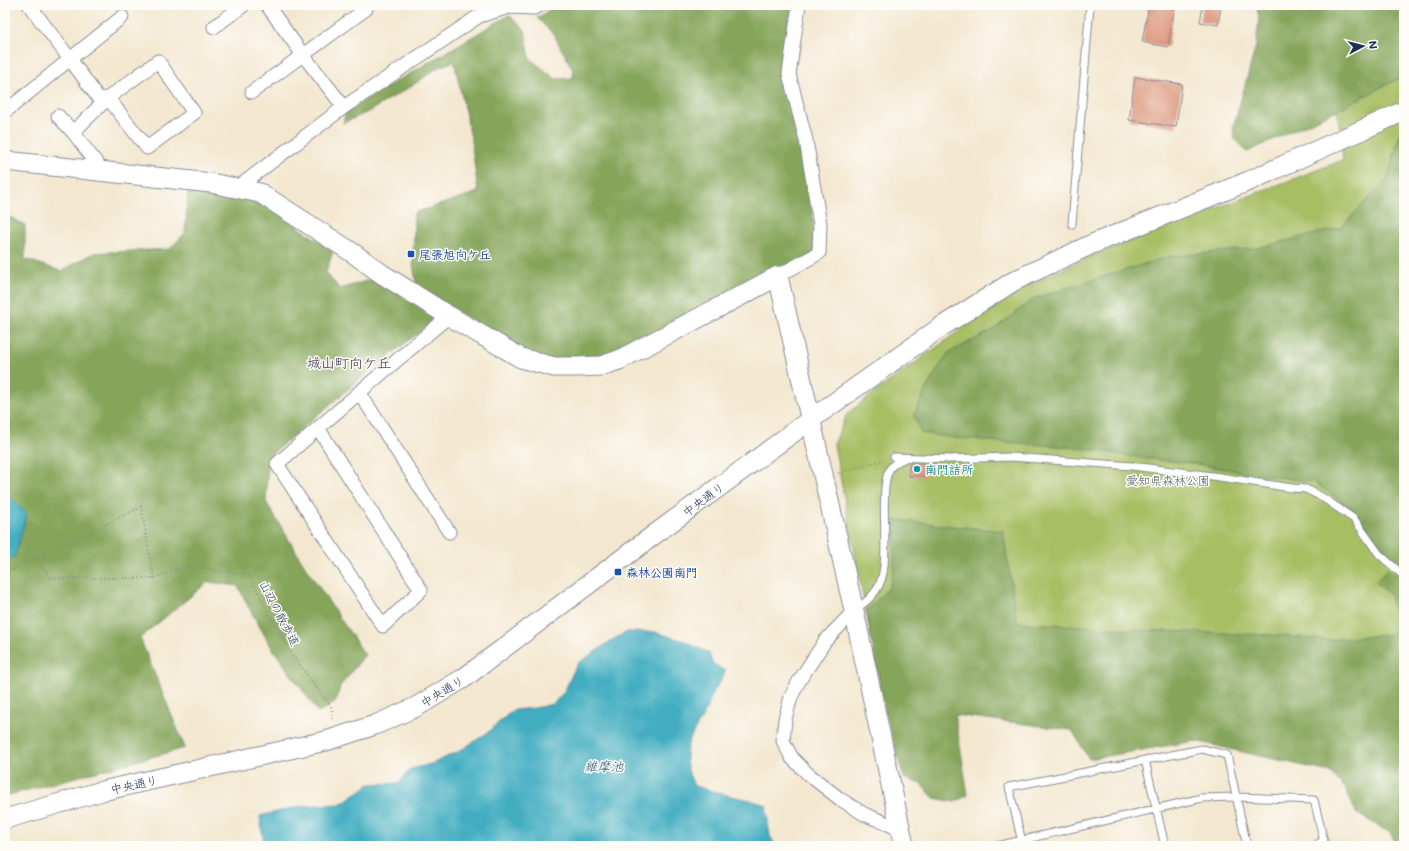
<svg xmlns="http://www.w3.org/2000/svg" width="1409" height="851" font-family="Mali,'Klee One',sans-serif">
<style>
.green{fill:#a7be64;stroke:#617661}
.forest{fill:#85a55a;stroke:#506a5c}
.water{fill:#42adc1;stroke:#2e6e90}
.building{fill:#dd977e}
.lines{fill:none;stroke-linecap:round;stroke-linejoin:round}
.lane-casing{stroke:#878b96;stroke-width:9}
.street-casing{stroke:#878b96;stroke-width:15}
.secondary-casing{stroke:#878b96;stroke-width:21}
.path{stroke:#878b96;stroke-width:2;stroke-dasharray:1 3;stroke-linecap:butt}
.lane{stroke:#fff;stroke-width:7}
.street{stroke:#fff;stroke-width:13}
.secondary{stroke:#fff;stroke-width:19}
.transit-dot{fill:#1a4fb4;stroke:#fdfcf7;stroke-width:1.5}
.culture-dot{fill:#0f9aa8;stroke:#fdfcf7;stroke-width:1.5}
.labels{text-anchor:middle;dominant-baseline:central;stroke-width:3;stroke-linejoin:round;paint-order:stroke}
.transit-label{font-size:12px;font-weight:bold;fill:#164399;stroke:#fdfcf7;text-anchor:start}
.culture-label{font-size:12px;font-weight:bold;fill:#0d838f;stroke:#fdfcf7;text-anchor:start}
.park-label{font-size:12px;fill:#455a60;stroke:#fdfcf7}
.street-label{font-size:12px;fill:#1b2f5e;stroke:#fdfcf7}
.water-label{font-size:13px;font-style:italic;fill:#295b81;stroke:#fdfcf7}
.quarter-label{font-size:14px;font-weight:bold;fill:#5f5369;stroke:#fdfcf7}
</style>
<rect width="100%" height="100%" fill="#fdfcf7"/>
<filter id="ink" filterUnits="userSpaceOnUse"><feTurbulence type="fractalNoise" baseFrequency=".025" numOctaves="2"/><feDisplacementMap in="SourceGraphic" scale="8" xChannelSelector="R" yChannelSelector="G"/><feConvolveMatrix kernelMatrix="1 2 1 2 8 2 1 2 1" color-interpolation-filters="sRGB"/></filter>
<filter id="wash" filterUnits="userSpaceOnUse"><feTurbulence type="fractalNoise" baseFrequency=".012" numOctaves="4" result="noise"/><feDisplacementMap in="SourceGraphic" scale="16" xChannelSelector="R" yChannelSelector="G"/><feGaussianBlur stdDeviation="0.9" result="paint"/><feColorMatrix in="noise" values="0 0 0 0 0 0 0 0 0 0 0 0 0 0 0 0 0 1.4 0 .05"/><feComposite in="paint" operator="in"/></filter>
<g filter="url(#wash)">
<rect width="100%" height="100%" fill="#f3e7cf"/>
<!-- green -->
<path class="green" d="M1326,5h78v806l-59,-63 -409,-71 -50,39 -52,-272 13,-30 36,-28 131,-95 75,-34 254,-97z"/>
<!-- forest -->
<path class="forest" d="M557,5h239l-9,70 16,66 14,111 -199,107 -62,3 -31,-10 -108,-65 -4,-22 1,-52 64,-21 -7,-54 -17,-77 -15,6 -29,20 -44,26 -23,10 3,-12 163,-96 16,15 5,29 26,20 17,-1v-8l-19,-35 -17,-17z
M1256,5h148v71l-67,34 -90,42 -13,-14 -1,-10 23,-82 3,-29z
M1404,131v438l-28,-30 -20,-27 -42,-30 -60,-8 -63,-11 -42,-4 -69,-11 -126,-10 -33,-5 -7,-18 14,-30 20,-32 45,-23 42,-32 132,-41 90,-9 83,-20 47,-48 13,-46z
M224,190l34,9 75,52 -7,22 14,16 36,-11 60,41 -70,55 -98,83 -2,45 42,69 57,84 -25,31 -3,14 -18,13 -47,-65 -23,-40 -11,-22 -30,-4 -68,56 45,110 -180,48v-581l20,10v34l36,12 33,-18 76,-4 15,-16 3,-41z
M895,520l108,11 14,91 119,8 137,5 55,5 65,-6 1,-20 -4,-19 -14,-13 12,-13 16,12v265h-6l-9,-14 -33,-19 -10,-24 -16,-17 -135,-31 -106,18 -17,-29 -117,-15 13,80 -13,7 -21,-4 -13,-14 -17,-6 -18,-62 -20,-105 23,-23 5,-20z"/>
<!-- water -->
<path class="water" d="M5,492l22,22 -12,41 -9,8 -1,-1z
M627,632h28l29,9 25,12 3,10 13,8c-3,10 -6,12 -12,21 -3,5 -4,12 -6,17 -17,31 -30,40 -13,77l37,10 19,4 16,5 4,31 6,10h-512l-4,-30 41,-10 39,-2 30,-20 29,-1 12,-14 20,-5 27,-12 29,-19 26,-23 22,-2 18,-4 11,-12 13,-28 37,-25z"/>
<g id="blocks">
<!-- building -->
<path class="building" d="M1149,5h26l-7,42 -26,-5z
M1203,5h18l-3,20 -18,-3z
M1135,77l47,7 -6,43 -47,-7z
M909,463h16v13h-16z"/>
</g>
</g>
<g filter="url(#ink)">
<use href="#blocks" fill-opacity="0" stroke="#878b96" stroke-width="1"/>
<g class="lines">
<!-- lane casing -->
<g class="lane-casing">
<path id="lane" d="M1072,224l18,-219
M894,457l55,2 62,-2 121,9 88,11 72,11 14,1 16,8 32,22 25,35 25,22
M856,609c10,-7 19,-14 24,-26 12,-26 -4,-102 12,-117 4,-4 9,-6 13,-8
M1145,760l20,86
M997,846l205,-48 34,-1 78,3 11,46
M1023,846l-14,-59 193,-38 25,6 20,91
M1315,846l8,-6"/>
</g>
<!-- street casing -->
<g class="street-casing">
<path id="street" d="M214,27l30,-22
M252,92l114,-83
M344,107l135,-91 30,-9 25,1 7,-3
M5,112l65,-53 -41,-54
M58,116l15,16 25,33 -2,6
M73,132l35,-34 50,-37 36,52 -47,35 -39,-50 -9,1 -29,-40 52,-42
M237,188l107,-81 -41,-52 -36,-50
M778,276l41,-23 1,-29 -14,-84 -17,-66 10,-69
M359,392l90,140
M318,428l103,162 -38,36 -106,-162c57,-50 114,-99 172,-148
M854,611l-29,30 -26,40 -8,16 -6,22 -2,22 9,17 16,16 32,25 24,15 36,15"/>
</g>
<!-- secondary casing -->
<g class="secondary-casing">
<path id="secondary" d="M5,161l206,22 49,10 93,60 29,21 67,42 72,42 33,9h24l23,-1 18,-6 159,-84 76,335 50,235
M5,819l97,-28 224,-50 49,-16 41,-18 48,-29 187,-141 159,-117 131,-93 73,-46 76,-36 159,-64 155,-70"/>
</g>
<!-- path -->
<path class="path" d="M838,473l46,-13
M36,558l105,-51 13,71
M5,573l31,-15 14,20h104l31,-12 64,9 40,76 43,57 1,13"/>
<!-- lane -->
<use href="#lane" class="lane"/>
<!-- street -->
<use href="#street" class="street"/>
<!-- secondary -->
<use href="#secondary" class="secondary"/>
</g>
</g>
<!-- markers -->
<g class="transit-dot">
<rect x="407" y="250" width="8" height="8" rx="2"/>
<rect x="614" y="568" width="8" height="8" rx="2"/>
</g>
<circle class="culture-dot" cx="917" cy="469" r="4"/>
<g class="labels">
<!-- transit labels -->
<g class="transit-label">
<text x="419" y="254">尾張旭向ケ丘</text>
<text x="626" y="572">森林公園南門</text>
</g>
<!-- culture labels -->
<g class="culture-label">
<text x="925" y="469">南門詰所</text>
</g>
<!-- park labels -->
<g class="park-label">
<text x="1168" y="480">愛知県森林公園</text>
</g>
<!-- street labels -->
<g class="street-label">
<text transform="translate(703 499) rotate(-36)">中央通り</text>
<text transform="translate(280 613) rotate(62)">山辺の散歩道</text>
<text transform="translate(442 691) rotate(-31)">中央通り</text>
<text transform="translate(134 784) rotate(-12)">中央通り</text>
</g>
<!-- water labels -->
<g class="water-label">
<text x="604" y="765">維摩池</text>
</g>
<!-- quarter labels -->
<g class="quarter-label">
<text x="349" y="362">城山町向ケ丘</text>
</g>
</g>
<!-- margin -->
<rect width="1409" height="851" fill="none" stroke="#fdfcf7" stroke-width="20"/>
<!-- north arrow -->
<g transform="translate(1363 46) rotate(83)" stroke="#fdfcf7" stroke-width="3" paint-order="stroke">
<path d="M0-3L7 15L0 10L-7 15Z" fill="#1b2f5e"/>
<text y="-6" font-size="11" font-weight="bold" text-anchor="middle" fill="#1b2f5e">N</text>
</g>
</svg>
